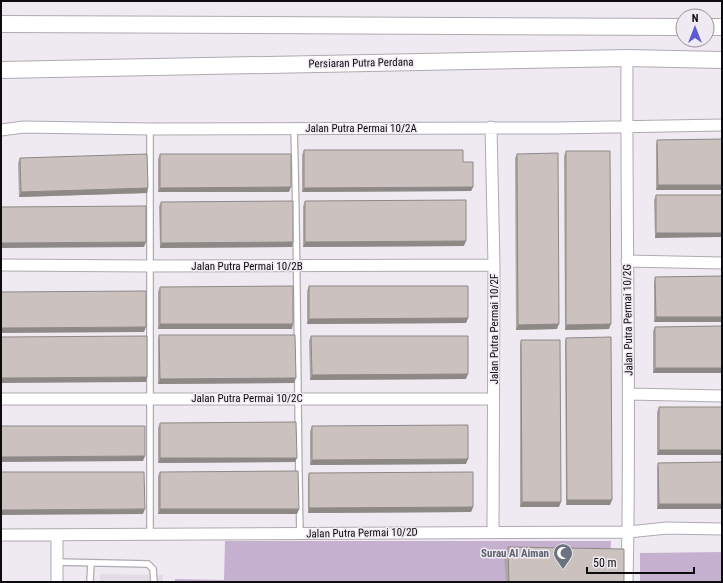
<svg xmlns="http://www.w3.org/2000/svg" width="723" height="583" font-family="'Roboto Condensed',sans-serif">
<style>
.built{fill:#e4dbe9}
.green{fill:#c6b0cf}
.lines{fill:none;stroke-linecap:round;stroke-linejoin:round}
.lane-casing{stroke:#afaab1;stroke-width:8}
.street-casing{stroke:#afaab1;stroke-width:13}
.secondary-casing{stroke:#afaab1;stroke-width:18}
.lane{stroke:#fff;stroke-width:5.5}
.street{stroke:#fff;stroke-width:11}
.secondary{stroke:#fff;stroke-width:16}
.wall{fill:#afa7a4}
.shaded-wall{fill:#8e8886}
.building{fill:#cbc2bf;stroke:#8e8886}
.labels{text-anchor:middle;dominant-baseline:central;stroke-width:3;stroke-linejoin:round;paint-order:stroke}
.street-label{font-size:11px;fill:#0c0b0d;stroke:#efeaf2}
.worship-label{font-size:11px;font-weight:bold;fill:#5b616d;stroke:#efeaf2;text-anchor:end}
</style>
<rect width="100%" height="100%" fill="#efeaf2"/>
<!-- built -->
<path class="built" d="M100,574l63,1v7h-63z"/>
<!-- green -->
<path class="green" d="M225,541h386l-2,41h-434v-3l49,1z
M722,552v30h-82v-29z"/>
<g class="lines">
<!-- lane casing -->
<g class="lane-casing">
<path id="lane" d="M294,128c4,135 3,271 6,406
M150,129v407
M57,562l91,2 5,5 1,13
M90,582l1,-19"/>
</g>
<!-- street casing -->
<g class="street-casing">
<path id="street" d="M627,58c-1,175 4,349 0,524
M491,127l3,138 -1,267
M1,130l23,-3 126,2 406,-1 166,-3
M627,261l95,2
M1,265l150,1 343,-1
M629,394l93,2
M1,399h492
M1,535l627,-3 39,-4 55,1
M57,535v47"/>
</g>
<!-- secondary casing -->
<g class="secondary-casing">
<path id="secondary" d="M1,24l682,3
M707,27h15
M1,70l626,-12 95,2"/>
</g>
<!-- lane -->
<use href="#lane" class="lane"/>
<!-- street -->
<use href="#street" class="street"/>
<!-- secondary -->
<use href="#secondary" class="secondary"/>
</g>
<!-- wall -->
<path class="wall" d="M722,139l-66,51v-45l1,-5z
M304,150l159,12 10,25 -2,4 -169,1v-37z
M566,151l43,178 -44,1 -1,-174z
M160,154l129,38h-131v-33z
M517,154l40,175 -41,1 -1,-172z
M20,158l128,30 -1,5 -128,4 -1,-34z
M656,195h66l-67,43 -1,-38z
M305,201l159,45 -161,1v-41z
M161,202l131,45 -132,1 -1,-42z
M722,276v46h-68v-40l1,-5z
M309,286l159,32 -2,5 -159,1v-33z
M160,287l132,42h-134v-37z
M722,326l-69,47v-42l2,-4z
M159,335l135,48 -136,1v-44z
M311,336l155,43 -156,1 -1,-39z
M566,338l44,167h-44l-1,-163z
M521,340l38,167h-39v-162z
M659,407h63v48h-65v-43z
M160,423l135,39 -137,1v-35z
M312,426l154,38 -156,1v-34z
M722,462l-65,47v-41l1,-5z
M160,472l139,37 -2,5h-139v-38z
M309,473l164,34 -2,5 -163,1v-35z
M508,547l116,35h-118l-2,-25z"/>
<!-- shaded-wall -->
<path class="shaded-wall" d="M658,185h64v5h-66z
M291,187l-2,5h-131l2,-4z
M473,187l-2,4 -169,1 2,-4z
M148,188l-1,5 -128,4 2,-5z
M656,233h66v4l-67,1z
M466,241l-2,5 -161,1 2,-5z
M146,242l-2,5 -143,1v-5z
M293,242l-1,5 -132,1 1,-5z
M656,317h66v5h-68z
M468,318l-2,5 -159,1 2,-5z
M160,324h133l-1,5h-134z
M559,324l-2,5 -41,1 2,-5z
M611,324l-2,5 -44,1 1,-5z
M146,327l-2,5 -143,1v-5z
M655,368h67v5h-69z
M468,374l-2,5 -156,1 2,-5z
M147,377l-1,5 -145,1v-5z
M296,378l-2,5 -136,1 2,-5z
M659,450h63v5h-65z
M145,456l-2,5 -142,1v-5z
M160,458h137l-2,4 -137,1z
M468,459l-2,5 -156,1 2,-5z
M567,500h45l-2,5h-44z
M522,502h39l-2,5h-39z
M659,504h63v5h-65z
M473,507l-2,5 -163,1 1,-5z
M145,509l-2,5 -142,1v-5z
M160,509h139l-2,5h-139z"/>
<!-- building -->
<path class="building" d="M722,139v46h-64l-1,-45z
M304,150h159v12h10v25l-169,1z
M566,151h44l1,173 -45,1z
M558,153l1,171 -41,1 -1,-171z
M147,154l1,34 -127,4 -1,-34z
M160,154h131v33l-131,1z
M656,195h66v38h-66z
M466,200v41l-161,1v-41z
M293,201v41l-132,1v-41z
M146,206v36l-145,1v-36z
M722,276v41h-66l-1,-40z
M293,286v38h-133v-37z
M309,286h159v32l-159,1z
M146,291v36l-145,1v-36z
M722,326v42h-67v-41z
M159,335h136l1,43 -136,1z
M147,336v41l-146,1v-41z
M311,336h157v38l-156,1z
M611,337l1,163h-45l-1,-162z
M521,340h39l1,162h-39z
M659,407h63v43h-63z
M296,422l1,36h-137v-35z
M468,425v34l-156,1v-34z
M1,426h144v30l-144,1z
M722,462v42h-63l-1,-41z
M298,471l1,38h-139v-37z
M1,472h143l1,37 -144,1z
M473,472v35l-164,1v-35z
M508,547l116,2v33h-115z"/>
<!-- icons -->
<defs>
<g id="mosque-pin" transform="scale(1)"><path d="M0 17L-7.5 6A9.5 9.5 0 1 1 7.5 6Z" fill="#6b7280" stroke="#efeaf2"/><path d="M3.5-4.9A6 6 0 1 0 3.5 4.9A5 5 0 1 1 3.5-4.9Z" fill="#fff"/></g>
</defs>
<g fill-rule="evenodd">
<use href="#mosque-pin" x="563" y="553"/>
</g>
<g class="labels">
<!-- street labels -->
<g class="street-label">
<text transform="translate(361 63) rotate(-1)">Persiaran Putra Perdana</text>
<text x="361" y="128">Jalan Putra Permai 10/2A</text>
<text x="247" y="266">Jalan Putra Permai 10/2B</text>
<text transform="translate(628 320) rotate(-91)">Jalan Putra Permai 10/2G</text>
<text transform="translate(494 329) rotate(-90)">Jalan Putra Permai 10/2F</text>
<text x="247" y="398">Jalan Putra Permai 10/2C</text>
<text transform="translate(362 533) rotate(-1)">Jalan Putra Permai 10/2D</text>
</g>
<!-- worship labels -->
<g class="worship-label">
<text x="549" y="553">Surau Al Aiman</text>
</g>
</g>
<!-- border -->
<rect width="723" height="583" fill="none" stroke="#0c0b0d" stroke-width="4"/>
<!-- north arrow -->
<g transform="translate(695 28)"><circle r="19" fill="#efeaf2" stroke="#949196"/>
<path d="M0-3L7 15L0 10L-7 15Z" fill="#5c5bd3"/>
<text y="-6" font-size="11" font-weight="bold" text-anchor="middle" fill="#0c0b0d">N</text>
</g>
<!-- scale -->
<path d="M587 567v6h107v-6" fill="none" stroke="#0c0b0d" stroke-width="2"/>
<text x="593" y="567" font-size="12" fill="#0c0b0d" stroke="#efeaf2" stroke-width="3" paint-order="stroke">50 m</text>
</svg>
